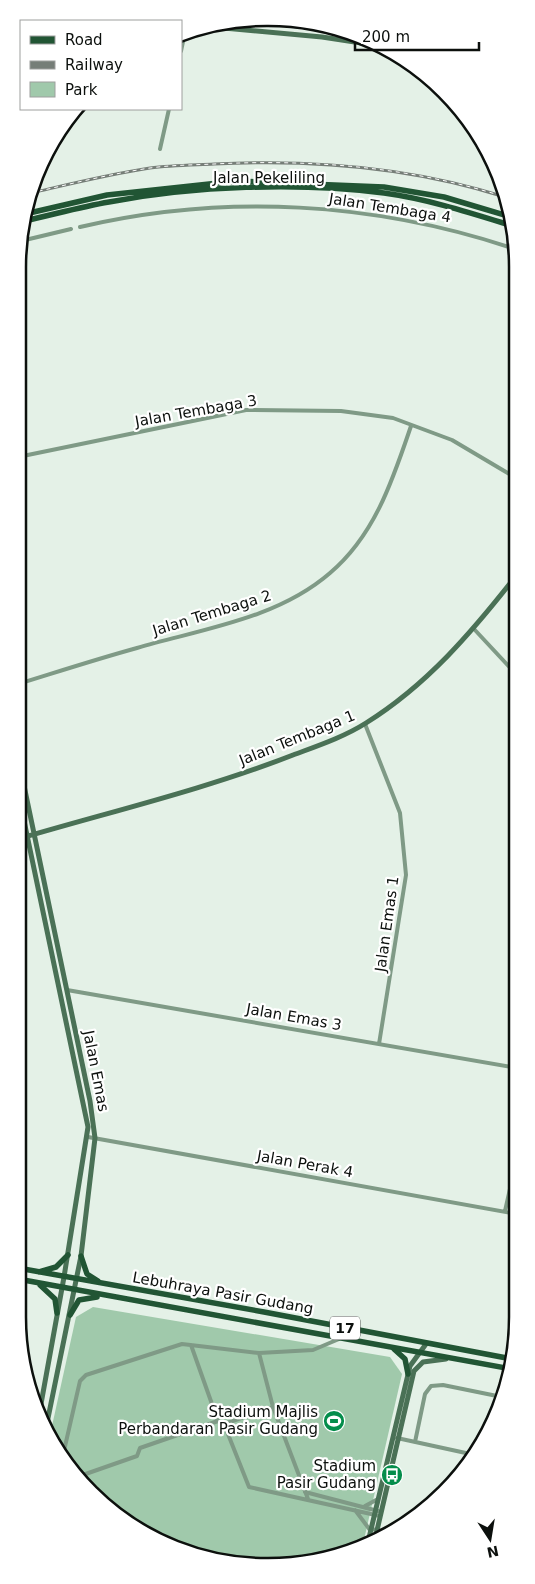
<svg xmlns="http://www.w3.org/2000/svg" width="535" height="1584" font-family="'DejaVu Sans',sans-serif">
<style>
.green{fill:#a0c9ab}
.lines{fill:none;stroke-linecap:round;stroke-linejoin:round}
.street{stroke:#7f9a86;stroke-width:4}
.secondary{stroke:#4a7156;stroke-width:5}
.primary{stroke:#215534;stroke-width:5.5}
.rail-casing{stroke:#767e78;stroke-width:3}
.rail{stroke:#fff;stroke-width:1;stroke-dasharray:4;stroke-linecap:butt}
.labels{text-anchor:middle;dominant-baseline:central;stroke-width:4.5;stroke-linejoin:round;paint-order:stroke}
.shield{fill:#fff;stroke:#555856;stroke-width:1}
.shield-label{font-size:14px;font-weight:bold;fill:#0c100d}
.street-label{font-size:15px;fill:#0c100d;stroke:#fff}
.poi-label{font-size:15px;fill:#0c100d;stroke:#fff;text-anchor:end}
.rim{fill:none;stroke:#0c100d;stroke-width:2.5}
</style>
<rect width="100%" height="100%" fill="#e4f1e7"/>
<!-- green -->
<path class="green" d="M93,1307l297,50 12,17 -39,170 -31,14 -97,6 -78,-23 -77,-59 -30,-47 26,-118z"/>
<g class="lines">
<!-- street -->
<path class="street" d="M181,51l3,-14
M160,149l9,-40
M80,227c145,-34 295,-25 435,22
M21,241l50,-12
M18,457l228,-47 95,1 52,7 59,22 64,38
M474,629l42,45
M18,684c39,-12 79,-25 119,-36 65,-19 140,-29 193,-75 45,-38 63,-94 81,-147
M365,724l35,89 6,62 -27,169
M67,990l450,78
M88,1137l429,77
M505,1211l12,-53
M191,1345l27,76
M259,1353l14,54 35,92
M224,1424l25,63 131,29
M397,1438l78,17
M415,1442l10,-48 6,-8 12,-1 59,12
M63,1455l17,-74 6,-6 96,-31 77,9 54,-3 26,-11
M77,1477l60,-21 3,-8 78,-27 6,3 49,-17
M305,1492l73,19
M365,1506l13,-7
M355,1510l15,20
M371,1529l18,3"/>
<!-- secondary -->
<path class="secondary" d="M251,21l94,10
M213,27l109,10 59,9
M18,757l72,344 5,37 -14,118 -35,172
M18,792l70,335 -24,150 -25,138
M18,839c91,-27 185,-49 275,-84 24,-9 51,-18 73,-32 61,-38 106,-91 150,-147
M375,1539l39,-168 9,-9 23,-3
M368,1542l42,-176 16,-22"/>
<!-- primary -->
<path class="primary" d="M25,214l82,-19 130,-14 147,6 60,10 67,20
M24,221c28,-6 56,-14 85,-19 84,-16 190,-20 275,-9 44,6 87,20 129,33
M81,1256l6,18 11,7
M18,1268l246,44 248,47
M39,1272l17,-5 12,-12
M18,1279l493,90
M40,1285l15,14 2,14
M70,1315l9,-15 18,-3
M394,1349l11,10 3,15"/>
<!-- rail casing -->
<g class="rail-casing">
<path id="rail" d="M31,193c39,-9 79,-19 119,-25 21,-3 43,-3 64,-4 99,-5 197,3 291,33"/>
</g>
<!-- rail -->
<use href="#rail" class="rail"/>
</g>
<!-- icons -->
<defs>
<g id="stadium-disc" transform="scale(1.125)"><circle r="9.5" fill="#048d4b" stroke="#fff"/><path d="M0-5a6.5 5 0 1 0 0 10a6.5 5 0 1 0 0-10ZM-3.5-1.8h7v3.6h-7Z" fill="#fff"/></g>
<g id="bus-disc" transform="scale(1.125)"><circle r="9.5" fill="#048d4b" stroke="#fff"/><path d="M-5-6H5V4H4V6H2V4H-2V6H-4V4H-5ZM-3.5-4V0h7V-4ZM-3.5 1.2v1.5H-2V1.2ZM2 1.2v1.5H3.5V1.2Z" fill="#fff"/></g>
</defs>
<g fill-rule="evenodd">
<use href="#stadium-disc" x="334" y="1421"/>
<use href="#bus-disc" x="392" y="1475"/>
</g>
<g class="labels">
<!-- shield labels -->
<rect class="shield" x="330" y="1316.5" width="30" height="23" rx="4"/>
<g class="shield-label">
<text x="345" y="1328">17</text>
</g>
<!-- street labels -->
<g class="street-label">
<text x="269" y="178">Jalan Pekeliling</text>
<text transform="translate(390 208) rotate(9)">Jalan Tembaga 4</text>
<text transform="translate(196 411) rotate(-10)">Jalan Tembaga 3</text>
<text transform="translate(212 613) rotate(-17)">Jalan Tembaga 2</text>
<text transform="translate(297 738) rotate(-22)">Jalan Tembaga 1</text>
<text transform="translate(387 924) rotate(-82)">Jalan Emas 1</text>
<text transform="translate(294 1017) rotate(10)">Jalan Emas 3</text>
<text transform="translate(96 1071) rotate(79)">Jalan Emas</text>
<text transform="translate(305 1164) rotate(10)">Jalan Perak 4</text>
<text transform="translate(223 1293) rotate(10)">Lebuhraya Pasir Gudang</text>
</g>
<!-- poi labels -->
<g class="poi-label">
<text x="318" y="1412">Stadium Majlis<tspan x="318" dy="17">Perbandaran Pasir Gudang</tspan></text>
<text x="376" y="1466">Stadium<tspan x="376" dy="17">Pasir Gudang</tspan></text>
</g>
</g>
<!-- crop -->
<path d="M0 0H535V1584H0ZM267 26H268A241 241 0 0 1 509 267V1317A241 241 0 0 1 268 1558H267A241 241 0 0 1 26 1317V267A241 241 0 0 1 267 26Z" fill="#fff" fill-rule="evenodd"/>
<path class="rim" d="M267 26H268A241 241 0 0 1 509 267V1317A241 241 0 0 1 268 1558H267A241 241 0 0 1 26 1317V267A241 241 0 0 1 267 26Z"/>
<!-- legend -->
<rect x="20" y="20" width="162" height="90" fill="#ffffff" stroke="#9e9f9e"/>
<rect x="30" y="36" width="25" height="8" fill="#215534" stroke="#9e9f9e"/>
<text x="65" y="45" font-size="15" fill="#0c100d">Road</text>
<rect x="30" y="61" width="25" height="8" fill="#767e78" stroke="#9e9f9e"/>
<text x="65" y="70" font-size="15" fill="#0c100d">Railway</text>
<rect x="30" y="82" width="25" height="15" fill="#a0c9ab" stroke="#9e9f9e"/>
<text x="65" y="95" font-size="15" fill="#0c100d">Park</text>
<!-- north arrow -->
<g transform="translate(490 1539) rotate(168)" stroke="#ffffff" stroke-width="4" paint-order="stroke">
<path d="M0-4L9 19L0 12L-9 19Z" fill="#0c100d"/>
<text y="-8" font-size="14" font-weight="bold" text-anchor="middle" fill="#0c100d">N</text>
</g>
<!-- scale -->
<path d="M355 42v8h124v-8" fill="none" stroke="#0c100d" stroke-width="2.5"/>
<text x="362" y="42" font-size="15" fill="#0c100d" stroke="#ffffff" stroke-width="4" paint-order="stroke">200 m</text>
</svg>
